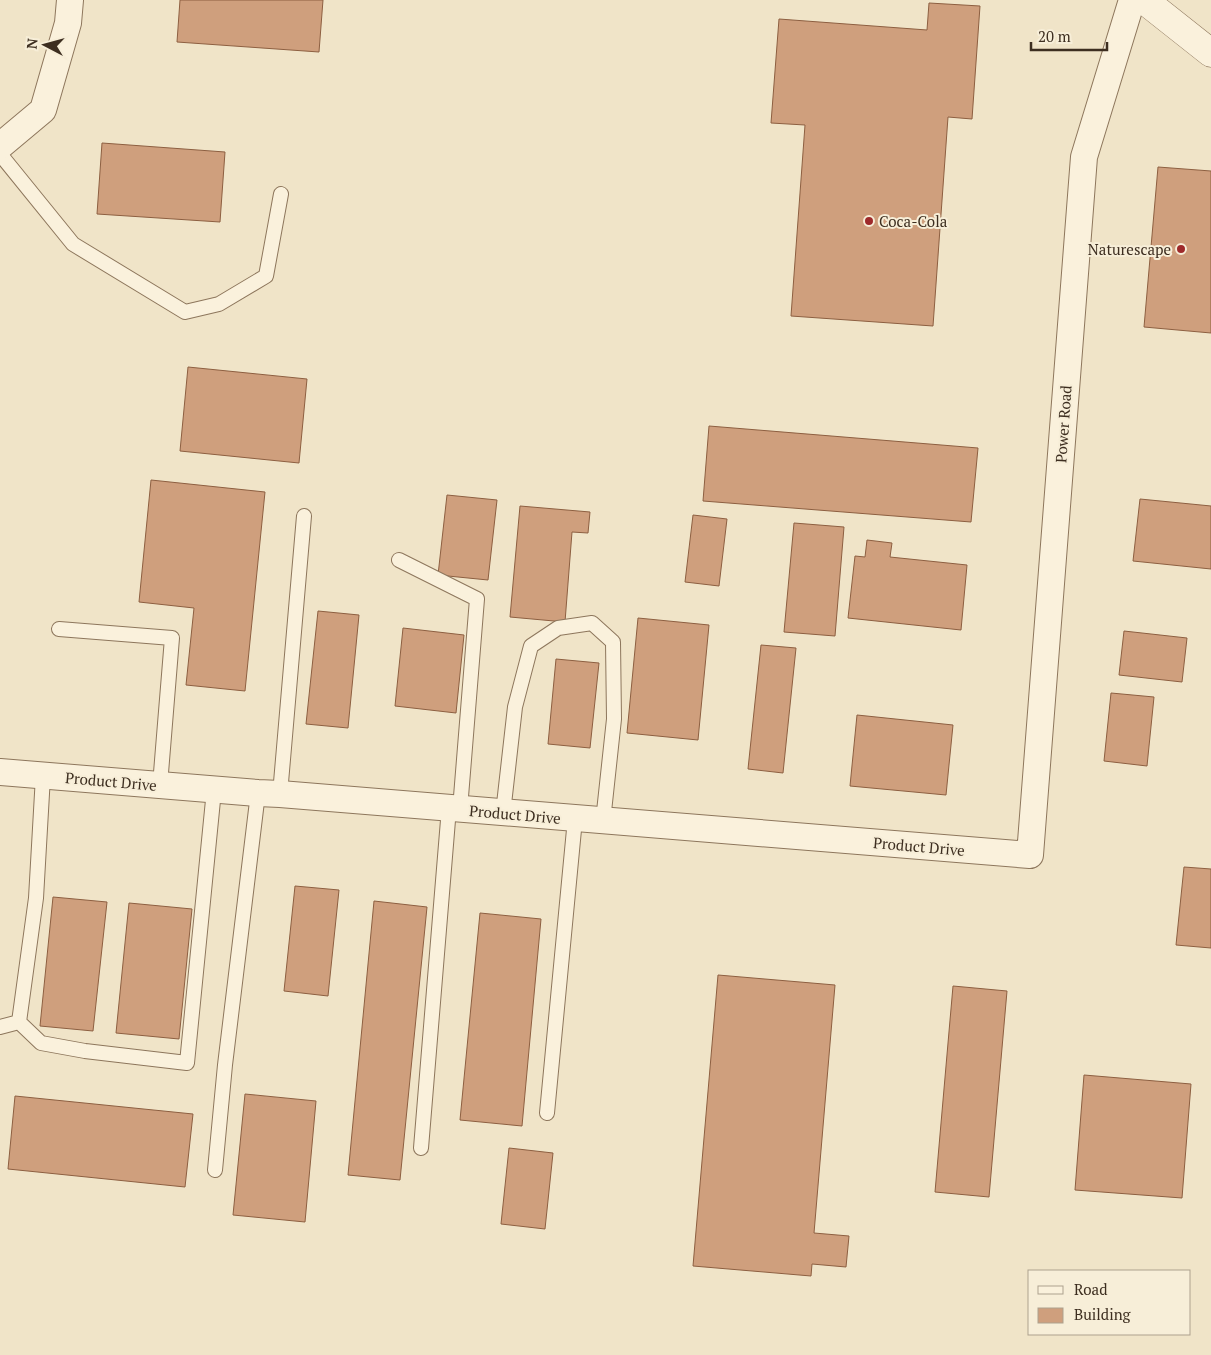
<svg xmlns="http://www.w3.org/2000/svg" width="1211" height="1355" font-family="'PT Serif',serif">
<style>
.building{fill:#cf9f7d;stroke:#8d5f41}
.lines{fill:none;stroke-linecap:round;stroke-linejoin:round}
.service-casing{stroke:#8d765c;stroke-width:16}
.minor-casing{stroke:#8d765c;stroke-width:28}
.tertiary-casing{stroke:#8d765c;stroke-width:29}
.service{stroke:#faf1dc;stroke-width:14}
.minor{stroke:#faf1dc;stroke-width:26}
.tertiary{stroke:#faf1dc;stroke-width:28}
.poi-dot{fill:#9e2a2b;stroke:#f7eed8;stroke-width:2}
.labels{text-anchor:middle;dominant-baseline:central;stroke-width:4;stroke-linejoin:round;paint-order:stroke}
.poi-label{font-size:15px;fill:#3d2e20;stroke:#f7eed8;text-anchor:start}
.street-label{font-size:15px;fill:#3d2e20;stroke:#f7eed8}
</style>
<rect width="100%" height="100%" fill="#f0e4c8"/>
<!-- building -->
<path class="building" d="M180,0h143l-4,52 -142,-10z
M929,3l51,3 -8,113 -24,-2 -15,209 -142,-10 14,-191 -34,-2 8,-104 148,11z
M102,143l123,9 -5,70 -123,-8z
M1158,167l53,4v162l-67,-6z
M188,367l119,12 -8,84 -119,-12z
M709,426l269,22 -7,74 -268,-21z
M151,480l114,12 -20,199 -59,-6 8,-77 -55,-6z
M447,495l50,5 -9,80 -50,-5z
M1140,499l71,7v63l-78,-8z
M520,506l70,6 -2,21 -16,-1 -7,90 -55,-5z
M693,515l34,4 -8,67 -34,-4z
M794,523l50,4 -9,109 -51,-4z
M867,540l25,3 -2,14 77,8 -6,65 -113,-12 7,-62 10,1z
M318,611l41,4 -11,113 -42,-4z
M638,618l71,7 -11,115 -71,-7z
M403,628l61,7 -8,78 -61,-7z
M1124,631l63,7 -5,44 -63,-7z
M761,645l35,3 -13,125 -35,-4z
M556,659l43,4 -9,85 -42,-4z
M1111,693l43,4 -7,69 -43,-5z
M857,715l96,10 -7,70 -96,-9z
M1184,867l27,2v79l-35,-3z
M295,886l44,4 -11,106 -44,-5z
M53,897l54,5 -14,129 -53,-5z
M374,901l53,6 -27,273 -52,-5z
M129,903l63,6 -13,130 -63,-6z
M480,913l61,6 -19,207 -62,-6z
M718,975l117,10 -21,248 35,3 -3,31 -34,-3 -1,12 -118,-10z
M953,986l54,5 -18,206 -54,-5z
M1084,1075l107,9 -9,114 -107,-8z
M245,1094l71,7 -11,121 -72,-7z
M15,1096l178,18 -8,73 -177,-18z
M509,1148l44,5 -8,76 -44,-5z"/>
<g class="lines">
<!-- service casing -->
<g class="service-casing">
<path id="service" d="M0,154l73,90 112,68 34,-8 47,-28 15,-82
M399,560l78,39 -17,210
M59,629l113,9 -12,147
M280,794l24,-278
M503,813l12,-106 16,-61 27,-18 34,-5 21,19 1,77 -11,102
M19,1022l22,21 44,8 102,12 27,-273
M0,1027l19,-5 17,-124 7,-122
M547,1113l28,-294
M421,1148l28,-340
M215,1170l10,-105 33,-272"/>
</g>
<!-- minor casing -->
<g class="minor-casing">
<path id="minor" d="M0,146l43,-36 25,-87 2,-23
M0,772l258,21 22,1 750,61 54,-698 48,-157"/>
</g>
<!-- tertiary casing -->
<g class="tertiary-casing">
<path id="tertiary" d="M1144,0l67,53"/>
</g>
<!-- service -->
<use href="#service" class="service"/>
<!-- minor -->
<use href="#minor" class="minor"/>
<!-- tertiary -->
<use href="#tertiary" class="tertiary"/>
</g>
<!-- markers -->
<g class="poi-dot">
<circle cx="869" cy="221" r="5"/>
<circle cx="1181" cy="249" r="5"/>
</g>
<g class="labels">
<!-- poi labels -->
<g class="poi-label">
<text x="879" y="221">Coca-Cola</text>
<text x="1171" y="249" text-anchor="end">Naturescape</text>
</g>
<!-- street labels -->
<g class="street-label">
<text transform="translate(1063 424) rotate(-86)">Power Road</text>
<text transform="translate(111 781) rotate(5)">Product Drive</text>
<text transform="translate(515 814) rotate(5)">Product Drive</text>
<text transform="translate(919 846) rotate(5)">Product Drive</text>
</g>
</g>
<!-- legend -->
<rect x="1028" y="1270" width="162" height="65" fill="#f7eed8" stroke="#ada18e"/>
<rect x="1038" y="1286" width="25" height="8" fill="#faf1dc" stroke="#ada18e"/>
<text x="1074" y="1295" font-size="15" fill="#3d2e20">Road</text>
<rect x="1038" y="1308" width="25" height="15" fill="#cf9f7d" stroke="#ada18e"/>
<text x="1074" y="1320" font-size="15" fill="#3d2e20">Building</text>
<!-- north arrow -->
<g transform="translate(45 45) rotate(276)" stroke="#f7eed8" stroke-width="4" paint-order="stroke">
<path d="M0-4L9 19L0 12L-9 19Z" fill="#3d2e20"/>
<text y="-8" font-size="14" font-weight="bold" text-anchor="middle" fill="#3d2e20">N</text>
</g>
<!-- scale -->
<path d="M1031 42v8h76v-8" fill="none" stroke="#3d2e20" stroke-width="2.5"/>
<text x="1038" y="42" font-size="15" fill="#3d2e20" stroke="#f7eed8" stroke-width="4" paint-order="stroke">20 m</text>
</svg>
